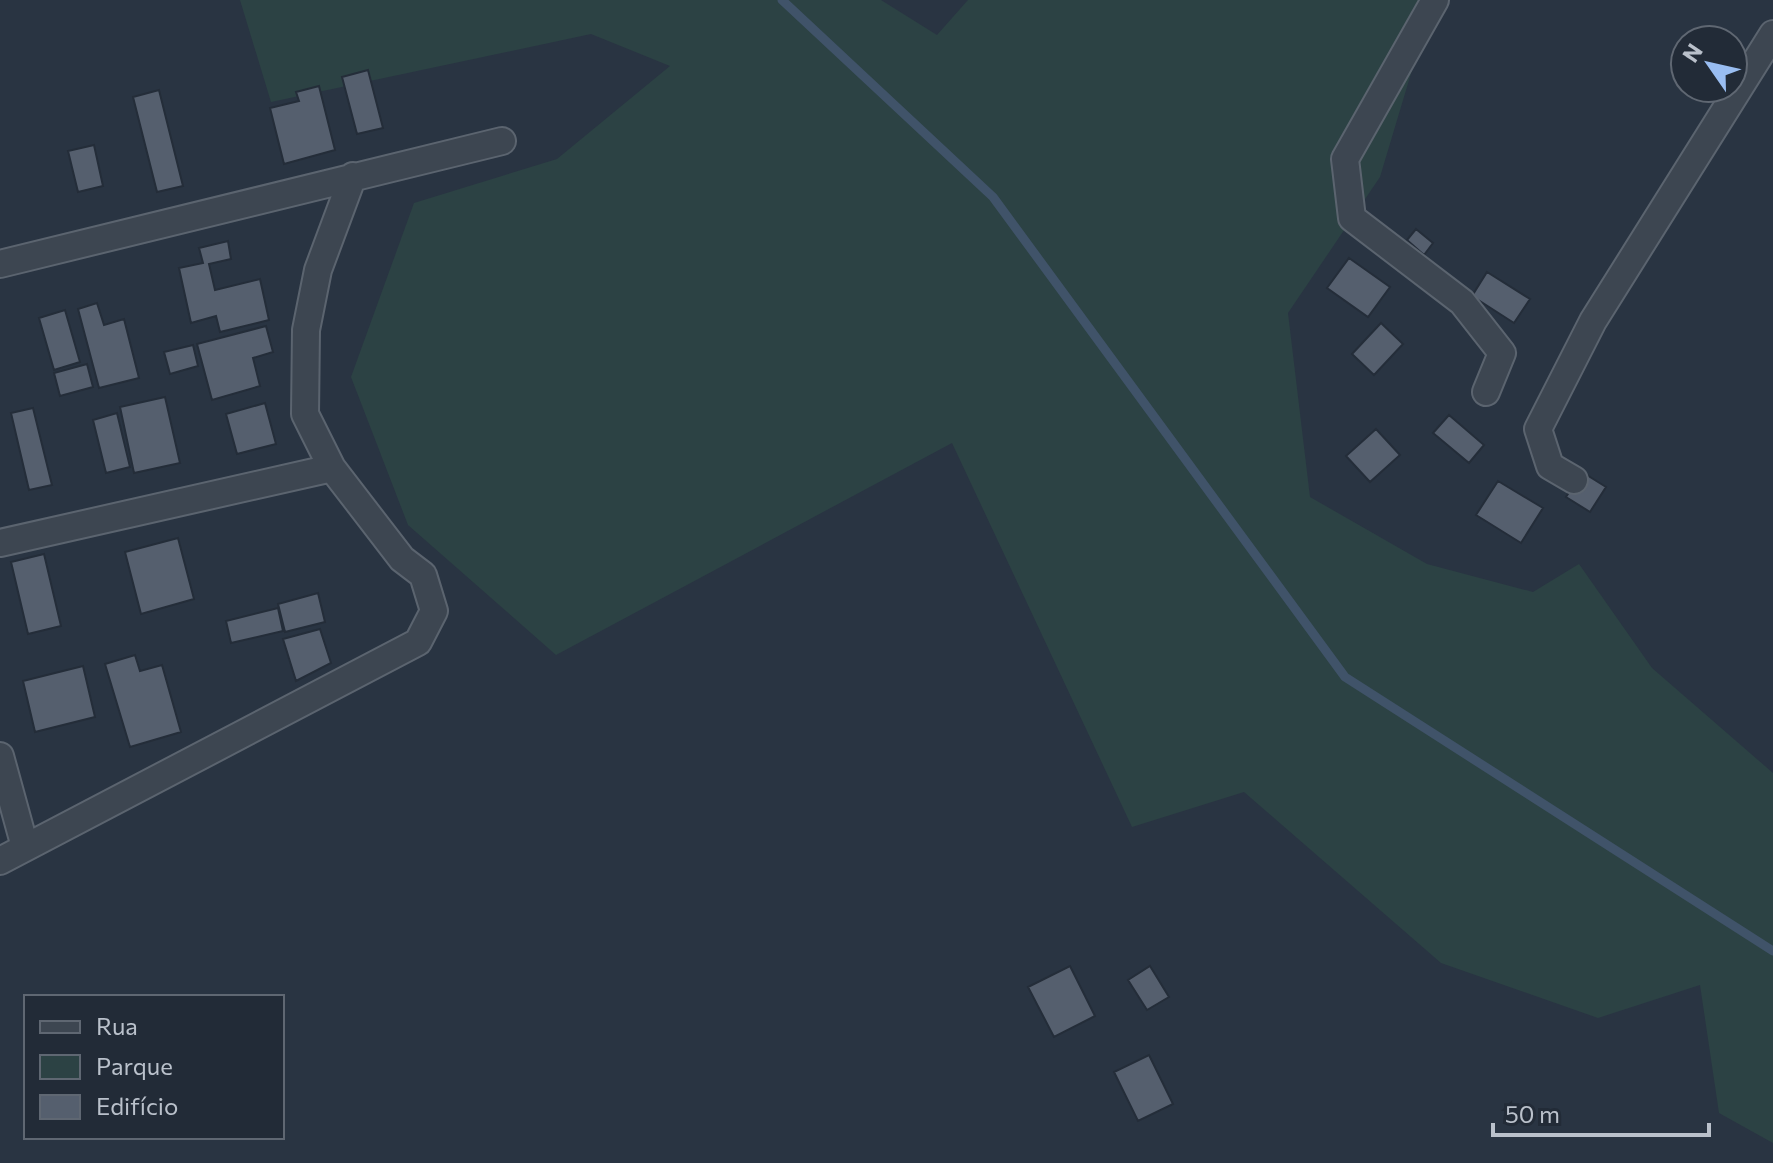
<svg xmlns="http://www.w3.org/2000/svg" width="1773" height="1163" font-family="Commissioner,sans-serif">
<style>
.green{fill:#2c4244}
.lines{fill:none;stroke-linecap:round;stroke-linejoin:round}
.stream{stroke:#405369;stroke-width:9}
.building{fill:#555f6e;stroke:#242d39;stroke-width:2}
.minor-casing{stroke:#5b646f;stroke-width:30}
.minor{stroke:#3d4651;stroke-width:26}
</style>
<rect width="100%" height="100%" fill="#293442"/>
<!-- green -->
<path class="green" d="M240,0h641l56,35 31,-35h465l-53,177 -92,136 22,184 117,67 106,28 46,-28 73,104 121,105v370l-54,-30 -19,-128 -102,33 -157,-55 -197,-171 -112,35 -180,-384 -396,212 -148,-130 -57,-148 63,-174 143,-44 113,-93 -79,-32 -320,68z"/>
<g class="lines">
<!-- stream -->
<path class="stream" d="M782,0l211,197 352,480 428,274"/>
</g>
<!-- building -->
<path class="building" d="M368,70l15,58 -26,6 -15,-57z
M319,86l16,64 -51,14 -14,-56 29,-7 -3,-9z
M159,90l24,96 -26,6 -24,-95z
M94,145l9,41 -25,6 -10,-41z
M1416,229l17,14 -9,12 -17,-15z
M228,241l3,18 -22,5 6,26 45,-11 9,41 -49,12 -4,-16 -25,7 -12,-55 24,-5 -4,-15z
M1349,258l41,29 -22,30 -41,-29z
M1487,272l43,27 -16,24 -42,-27z
M97,303l7,22 20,-6 15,59 -40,10 -21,-79z
M65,310l15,52 -26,8 -15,-52z
M1381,323l22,21 -29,31 -22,-21z
M266,326l7,26 -20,6 7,28 -48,14 -15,-56z
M193,345l5,21 -28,8 -6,-22z
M87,364l6,23 -33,9 -6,-23z
M165,397l15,66 -46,10 -14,-66z
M265,403l11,41 -39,10 -11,-40z
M33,408l19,77 -23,5 -18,-77z
M117,413l13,54 -24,6 -13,-53z
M1449,415l35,30 -15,18 -36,-30z
M1376,429l24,26 -30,27 -24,-26z
M1582,472l24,15 -16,25 -24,-15z
M1498,481l45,27 -22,35 -45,-28z
M178,538l16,61 -53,15 -16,-62z
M44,554l17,72 -33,8 -17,-72z
M318,593l7,29 -40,10 -7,-28z
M278,608l5,23 -52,12 -5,-22z
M320,629l11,34 -35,18 -13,-42z
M135,655l5,16 22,-6 19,67 -51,15 -25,-83z
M83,666l12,51 -60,15 -12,-51z
M1070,966l25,50 -41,21 -26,-50z
M1150,966l19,31 -22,13 -19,-30z
M1149,1055l24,49 -35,17 -24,-49z"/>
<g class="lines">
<!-- minor casing -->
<g class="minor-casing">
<path id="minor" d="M1435,0l-90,159 7,59 110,84 40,51 -16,39
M0,264l502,-123
M1574,480l-24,-14 -12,-37 55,-108 180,-287
M0,543l332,-75
M0,756l25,91
M0,861l418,-219 16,-31 -11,-36 -21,-16 -70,-91 -27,-54 1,-84 12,-60 35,-94"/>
</g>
<!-- minor -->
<use href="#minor" class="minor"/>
</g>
<!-- legend -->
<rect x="24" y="995" width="260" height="144" fill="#222b37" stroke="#5f6772" stroke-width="2"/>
<rect x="40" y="1021" width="40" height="12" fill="#3d4651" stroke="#5f6772" stroke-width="2"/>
<text x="96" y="1035" font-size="24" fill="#bac1cb">Rua</text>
<rect x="40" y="1055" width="40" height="24" fill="#2c4244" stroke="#5f6772" stroke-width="2"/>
<text x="96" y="1075" font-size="24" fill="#bac1cb">Parque</text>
<rect x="40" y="1095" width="40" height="24" fill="#555f6e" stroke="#5f6772" stroke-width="2"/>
<text x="96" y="1115" font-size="24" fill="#bac1cb">Edifício</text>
<!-- north arrow -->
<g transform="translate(1709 64) rotate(304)"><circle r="38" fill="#222b37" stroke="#5f6772" stroke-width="2"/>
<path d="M0-6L14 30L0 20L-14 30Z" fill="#99bdf1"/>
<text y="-12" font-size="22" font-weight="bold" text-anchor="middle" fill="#bac1cb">N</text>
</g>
<!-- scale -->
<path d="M1493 1123v12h216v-12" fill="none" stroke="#bac1cb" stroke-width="4"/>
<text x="1505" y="1123" font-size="24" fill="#bac1cb" stroke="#222b37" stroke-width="6" paint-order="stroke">50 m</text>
</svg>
